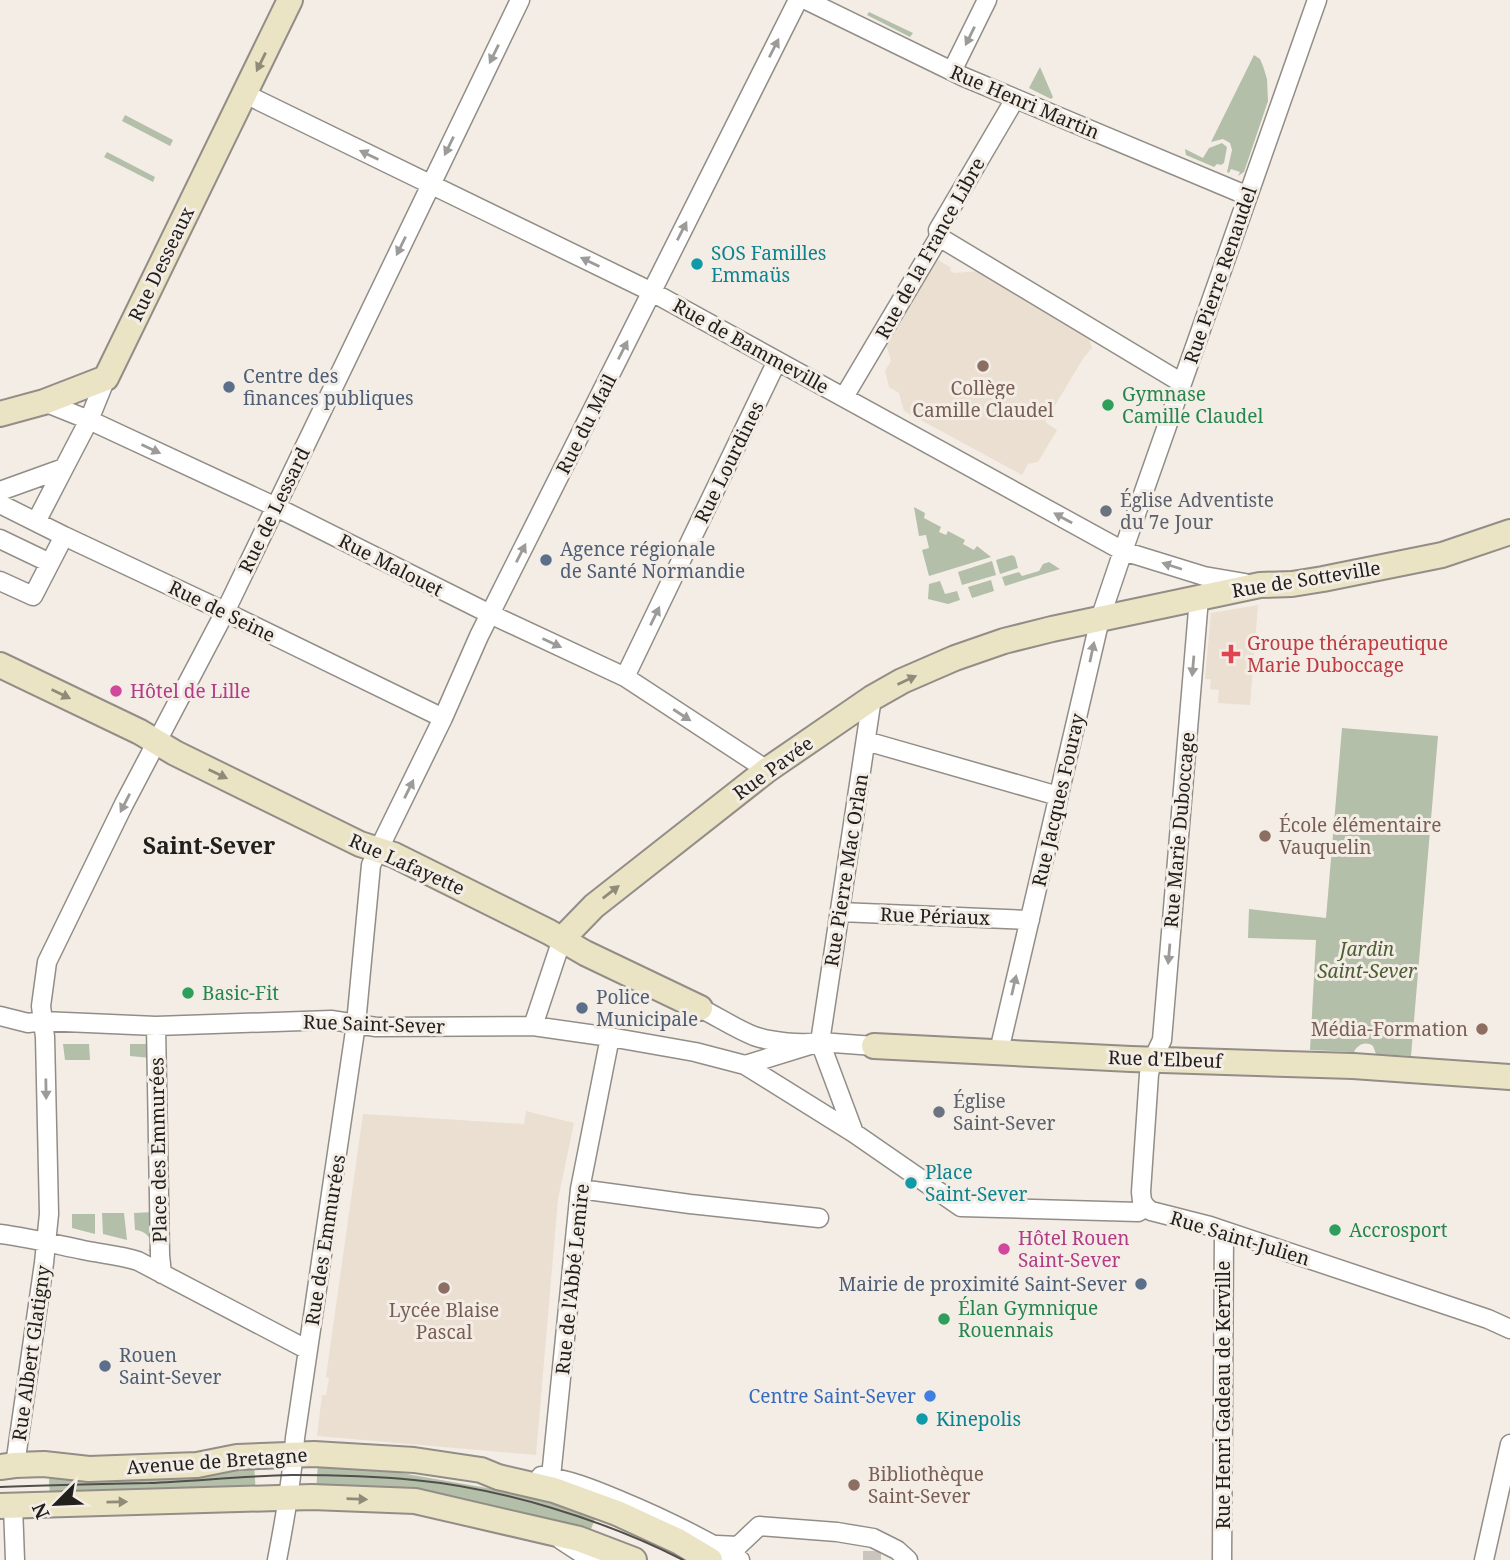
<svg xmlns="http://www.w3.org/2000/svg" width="1510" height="1560" font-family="'Noto Serif',serif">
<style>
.built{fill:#eadfd1}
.green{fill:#b4bfa9}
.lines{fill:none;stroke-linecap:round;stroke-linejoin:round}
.street-tunnel{stroke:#c9c4be;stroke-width:18;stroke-dasharray:18 9;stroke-linecap:butt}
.street-casing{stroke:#928d86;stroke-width:21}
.secondary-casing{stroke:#928d86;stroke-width:28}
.street{stroke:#fff;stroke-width:18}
.secondary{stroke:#eae3c4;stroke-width:24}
.tram{stroke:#524f4b;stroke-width:2}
.oneway{fill:#9c9b99}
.oneway2{fill:#908b79}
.culture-dot{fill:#0f9aa8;stroke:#f3ede6;stroke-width:2.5}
.education-dot{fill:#8d6e63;stroke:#f3ede6;stroke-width:2.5}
.service-dot{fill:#5c6f8a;stroke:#f3ede6;stroke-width:2.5}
.leisure-dot{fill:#2e9e5b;stroke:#f3ede6;stroke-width:2.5}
.worship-dot{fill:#6b7280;stroke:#f3ede6;stroke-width:2.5}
.health-dot{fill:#e0444e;stroke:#f3ede6;stroke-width:2.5}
.hotel-dot{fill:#d1479c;stroke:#f3ede6;stroke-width:2.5}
.shop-dot{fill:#3f7fe0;stroke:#f3ede6;stroke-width:2.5}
.labels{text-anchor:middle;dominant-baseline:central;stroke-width:6;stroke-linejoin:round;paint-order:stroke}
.street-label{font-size:19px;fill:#22201d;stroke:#f3ede6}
.culture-label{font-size:19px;fill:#0d838f;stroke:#f3ede6;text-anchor:start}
.service-label{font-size:19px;fill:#4e5e75;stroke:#f3ede6;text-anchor:start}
.education-label{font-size:19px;fill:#785e54;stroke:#f3ede6}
.leisure-label{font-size:19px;fill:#27864d;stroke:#f3ede6;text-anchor:start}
.worship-label{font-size:19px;fill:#5b616d;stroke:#f3ede6;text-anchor:start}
.health-label{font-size:19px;fill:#be3a42;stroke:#f3ede6;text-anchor:start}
.hotel-label{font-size:19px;fill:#b23c85;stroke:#f3ede6;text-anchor:start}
.park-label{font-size:19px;font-style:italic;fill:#4b5f32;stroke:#f3ede6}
.shop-label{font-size:19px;fill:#366cbe;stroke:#f3ede6;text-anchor:end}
.quarter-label{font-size:23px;font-weight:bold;fill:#22201d;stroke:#f3ede6}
</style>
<rect width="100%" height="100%" fill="#f3ede6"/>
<!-- built -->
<path class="built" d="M937,259l14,9 -1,3 4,2 25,-2 110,67 3,10 -8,9 -39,65 12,8 -19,32 -10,2 -6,11 -118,-64 -5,-18 -10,-6 -4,-16 6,-10 -5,-17z
M1258,605l-8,100 -32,-2 1,-13 -9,-1 1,-10h-6l6,-66z
M526,1111l48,12 -16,76 -22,256 -219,-19 5,-41h4l3,-17 -3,-1 37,-263 161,10z"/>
<!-- green -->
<path class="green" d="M869,12l44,21 -3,4 -43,-22z
M1254,55l6,4 3,7 4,13 1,22 -24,71 -6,4 2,-4 -9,-3 -2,4 -2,-1 5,-22 -2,-7 -7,-4 -12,3z
M1040,67l13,30 -2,2 -22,-11z
M125,115l48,25 -3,6 -48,-25z
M1222,143l5,4 -3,16 -3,2 -4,-1 -3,3 -28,-12 -1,-6 18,9 6,-10z
M107,152l48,25 -2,5 -49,-25z
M914,507l11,6 -1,5 17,9 -2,5 7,3 2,-4 17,9 -2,4 11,6 3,-4 14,11 -62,19 -7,-26 7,-2 -3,-13 -7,1z
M1012,555l3,2 3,11 -18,6 -4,-14z
M992,561l4,14 -34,10 -4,-13z
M1049,562l11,7 -55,17 -3,-9 17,-5 3,4 17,-5 4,-7z
M991,580l3,11 -22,7 -4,-11z
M940,581l5,13 12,-3 3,9 -12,4 -20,-5 1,-15z
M1342,728l96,8 -27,320 -35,-2 -3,-8c-7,-5 -15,-2 -19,6l-44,-2 6,-110 -68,-2 1,-29 77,9z
M63,1044h26l1,16h-25z
M130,1044h21v14l-21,-2z
M154,1212l2,42 -8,-4 4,-2c-1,-11 -6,-17 -17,-18l-1,-17z
M102,1213h22l3,27 -24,-6z
M72,1214h23v20l-23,-6z
M318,1462l78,5 5,6 115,20 28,6 52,18 -7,17 -44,-15 -47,-12 -32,-6 -150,-9z
M254,1463l2,32 -206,4 -1,-20 155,-8z"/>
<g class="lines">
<!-- street-tunnel -->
<path class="street-tunnel" d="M872,1551v9"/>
<!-- street casing -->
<g class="street-casing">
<path id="street" d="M806,0l158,77 284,119
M952,71l35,-71
M245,94l407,198 471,259 81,25 41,7
M939,237l243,146
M844,397l95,-160 -1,-7 77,-131
M44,402l45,18 187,87 214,107 135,63 142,93
M0,491l64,-23 25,-48 17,-42
M0,504l64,32 147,69 232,113
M36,522l28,-54
M0,539l50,24
M0,581l33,15 31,-60
M625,677l152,-316
M866,741l192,55
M840,912l190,8
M700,1008c18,9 36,21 54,28 17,6 48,9 66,6l54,4
M0,1016l28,7 14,-2 114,5 175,-6 45,7 157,-1 77,11 85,15 50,13 75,-23
M156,1026l4,229 2,19
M533,1026l29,-87
M999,1051l101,-432 23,-68 194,-551
M745,1065l109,68 107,74 177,5 8,-5
M854,1133l-34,-91 52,-344
M580,1189l110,15 129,14
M1146,1207l-4,-6 -1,-9 8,-118 4,-15 9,-19 37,-442 7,-5
M1146,1207l5,4 59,15 278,93 22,10
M0,1234c30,4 54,10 83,16 19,4 37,5 55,11l170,89
M15,1465l29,-202 5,-49 -4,-177 -4,-31 6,-44 77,-158 101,-192 295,-612
M541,1476c27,3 52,13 78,24 41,17 82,37 121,60
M551,1477l29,-288 30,-152
M13,1506l2,54
M561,1540l20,13 14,7
M717,1545l21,1 21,-20 78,6 36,6 24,12 11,10
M277,1560c8,-41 15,-81 18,-122l61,-414 15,-159 72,-147 36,-82 319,-636
M1222,1560l2,-329
M1484,1560l26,-116"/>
</g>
<!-- secondary casing -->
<g class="secondary-casing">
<path id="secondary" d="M0,414l44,-12 62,-24 184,-378
M0,665l140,67 35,21 185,91 34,11 155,77 36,21 115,55
M562,939l32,-33 173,-136 105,-72 30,-17 53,-23 49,-17 48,-12 208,-44 32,-1 31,-5 119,-24 68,-23
M874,1046l257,13 222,7 157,11
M0,1467l15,-2 29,-1 45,5 108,-4 40,-8 77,-3 100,6 67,10 17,7 56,13 63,23 61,28 32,19
M0,1506l312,-9 103,4 164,38 55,21"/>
</g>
<!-- street -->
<use href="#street" class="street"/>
<!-- secondary -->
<use href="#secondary" class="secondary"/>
<!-- tram -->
<path class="tram" d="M0,1487c50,-2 99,-3 149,-4 47,-2 95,-7 143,-8 40,0 82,1 122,5 87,8 191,40 269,80"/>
</g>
<!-- one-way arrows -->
<defs><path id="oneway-solid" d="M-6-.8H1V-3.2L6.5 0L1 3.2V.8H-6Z" transform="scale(1.75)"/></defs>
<g class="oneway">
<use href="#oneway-solid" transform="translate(970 36) rotate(116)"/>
<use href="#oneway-solid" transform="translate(774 48) rotate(-63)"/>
<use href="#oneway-solid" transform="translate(494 54) rotate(116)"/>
<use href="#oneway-solid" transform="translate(449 146) rotate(116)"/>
<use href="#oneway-solid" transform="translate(369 155) rotate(-154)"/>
<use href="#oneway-solid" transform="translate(682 231) rotate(-63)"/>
<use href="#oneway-solid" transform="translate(401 246) rotate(116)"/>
<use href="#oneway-solid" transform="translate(590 262) rotate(-154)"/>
<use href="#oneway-solid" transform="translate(623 350) rotate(-63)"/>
<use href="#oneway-solid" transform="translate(151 449) rotate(25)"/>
<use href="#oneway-solid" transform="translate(1063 518) rotate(-151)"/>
<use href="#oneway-solid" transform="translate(521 553) rotate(-63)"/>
<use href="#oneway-solid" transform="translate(1172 566) rotate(-162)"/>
<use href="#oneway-solid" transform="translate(655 616) rotate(-64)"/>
<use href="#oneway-solid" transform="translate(552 643) rotate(25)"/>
<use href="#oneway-solid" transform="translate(1092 652) rotate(-78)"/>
<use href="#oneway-solid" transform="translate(1193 666) rotate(95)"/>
<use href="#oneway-solid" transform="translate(682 715) rotate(33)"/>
<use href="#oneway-solid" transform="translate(409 789) rotate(-64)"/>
<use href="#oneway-solid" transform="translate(125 803) rotate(117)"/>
<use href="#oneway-solid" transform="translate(1169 954) rotate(95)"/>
<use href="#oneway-solid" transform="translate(1014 985) rotate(-77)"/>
<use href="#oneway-solid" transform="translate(46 1089) rotate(89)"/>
</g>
<g class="oneway2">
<use href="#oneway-solid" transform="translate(261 62) rotate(116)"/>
<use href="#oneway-solid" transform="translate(907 680) rotate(-25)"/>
<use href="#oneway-solid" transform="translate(61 694) rotate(26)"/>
<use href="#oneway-solid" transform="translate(218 774) rotate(26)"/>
<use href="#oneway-solid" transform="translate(611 892) rotate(-38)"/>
<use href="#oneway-solid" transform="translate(357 1499) rotate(2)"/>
<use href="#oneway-solid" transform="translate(117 1502) rotate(-1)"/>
</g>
<!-- markers -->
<g class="culture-dot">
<circle cx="697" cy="264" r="7"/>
<circle cx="911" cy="1183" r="7"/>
<circle cx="922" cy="1419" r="7"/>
</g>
<g class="education-dot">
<circle cx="983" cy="366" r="7"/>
<circle cx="1265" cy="836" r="7"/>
<circle cx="1482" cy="1029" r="7"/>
<circle cx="444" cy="1288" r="7"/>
<circle cx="854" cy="1485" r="7"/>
</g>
<g class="service-dot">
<circle cx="229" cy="387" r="7"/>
<circle cx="546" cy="560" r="7"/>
<circle cx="582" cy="1008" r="7"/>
<circle cx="1141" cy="1284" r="7"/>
<circle cx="105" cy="1366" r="7"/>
</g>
<g class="leisure-dot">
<circle cx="1108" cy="405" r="7"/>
<circle cx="188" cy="993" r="7"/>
<circle cx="1335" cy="1230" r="7"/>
<circle cx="944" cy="1319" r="7"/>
</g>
<g class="worship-dot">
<circle cx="1106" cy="511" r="7"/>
<circle cx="939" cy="1112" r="7"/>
</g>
<path class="health-dot" d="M1227.5 643.5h7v7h7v7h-7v7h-7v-7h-7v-7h7z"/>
<g class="hotel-dot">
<circle cx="116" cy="691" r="7"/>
<circle cx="1004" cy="1249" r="7"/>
</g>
<circle class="shop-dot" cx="930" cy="1396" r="7"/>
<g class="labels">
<!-- street labels -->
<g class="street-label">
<text transform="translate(1025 102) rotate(23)">Rue Henri Martin</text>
<text transform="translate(930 248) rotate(-61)">Rue de la France Libre</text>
<text transform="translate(161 264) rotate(-64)">Rue Desseaux</text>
<text transform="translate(1220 275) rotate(-71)">Rue Pierre Renaudel</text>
<text transform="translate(751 346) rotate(29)">Rue de Bammeville</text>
<text transform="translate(586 424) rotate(-63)">Rue du Mail</text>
<text transform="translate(729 462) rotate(-64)">Rue Lourdines</text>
<text transform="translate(274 510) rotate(-64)">Rue de Lessard</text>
<text transform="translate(391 565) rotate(27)">Rue Malouet</text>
<text transform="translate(1306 579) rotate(-9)">Rue de Sotteville</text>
<text transform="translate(222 611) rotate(26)">Rue de Seine</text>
<text transform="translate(773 768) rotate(-36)">Rue Pavée</text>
<text transform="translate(1058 800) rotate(-77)">Rue Jacques Fouray</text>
<text transform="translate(1179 830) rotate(-85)">Rue Marie Duboccage</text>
<text transform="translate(407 864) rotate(24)">Rue Lafayette</text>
<text transform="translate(846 870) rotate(-81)">Rue Pierre Mac Orlan</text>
<text transform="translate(935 916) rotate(2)">Rue Périaux</text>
<text transform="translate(374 1024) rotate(2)">Rue Saint-Sever</text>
<text transform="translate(1165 1059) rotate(2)">Rue d'Elbeuf</text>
<text transform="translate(158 1150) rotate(-91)">Place des Emmurées</text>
<text transform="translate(1240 1238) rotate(17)">Rue Saint-Julien</text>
<text transform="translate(325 1240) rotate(-81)">Rue des Emmurées</text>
<text transform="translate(572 1279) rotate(-84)">Rue de l'Abbé Lemire</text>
<text transform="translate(31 1353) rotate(-82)">Rue Albert Glatigny</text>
<text transform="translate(1223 1395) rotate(-90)">Rue Henri Gadeau de Kerville</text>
<text transform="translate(217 1461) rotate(-4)">Avenue de Bretagne</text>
</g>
<!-- culture labels -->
<g class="culture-label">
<text x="711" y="253">SOS Familles<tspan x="711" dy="22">Emmaüs</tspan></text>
<text x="925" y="1172">Place<tspan x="925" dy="22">Saint-Sever</tspan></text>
<text x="936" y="1419">Kinepolis</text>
</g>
<!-- service labels -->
<g class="service-label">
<text x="243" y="376">Centre des<tspan x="243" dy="22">finances publiques</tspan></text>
<text x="560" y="549">Agence régionale<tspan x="560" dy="22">de Santé Normandie</tspan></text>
<text x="596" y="997">Police<tspan x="596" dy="22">Municipale</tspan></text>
<text x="1127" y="1284" text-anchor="end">Mairie de proximité Saint-Sever</text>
<text x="119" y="1355">Rouen<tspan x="119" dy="22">Saint-Sever</tspan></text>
</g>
<!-- education labels -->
<g class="education-label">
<text x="983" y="388">Collège<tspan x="983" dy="22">Camille Claudel</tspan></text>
<text x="1279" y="825" text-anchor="start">École élémentaire<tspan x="1279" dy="22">Vauquelin</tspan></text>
<text x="1468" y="1029" text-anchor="end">Média-Formation</text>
<text x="444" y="1310">Lycée Blaise<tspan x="444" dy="22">Pascal</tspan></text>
<text x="868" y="1474" text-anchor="start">Bibliothèque<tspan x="868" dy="22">Saint-Sever</tspan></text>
</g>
<!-- leisure labels -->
<g class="leisure-label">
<text x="1122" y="394">Gymnase<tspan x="1122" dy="22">Camille Claudel</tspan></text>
<text x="202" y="993">Basic-Fit</text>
<text x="1349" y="1230">Accrosport</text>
<text x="958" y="1308">Élan Gymnique<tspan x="958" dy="22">Rouennais</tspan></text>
</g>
<!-- worship labels -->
<g class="worship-label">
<text x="1120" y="500">Église Adventiste<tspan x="1120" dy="22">du 7e Jour</tspan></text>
<text x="953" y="1101">Église<tspan x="953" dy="22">Saint-Sever</tspan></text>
</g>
<!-- health labels -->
<g class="health-label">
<text x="1247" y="643">Groupe thérapeutique<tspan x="1247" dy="22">Marie Duboccage</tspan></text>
</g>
<!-- hotel labels -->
<g class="hotel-label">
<text x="130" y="691">Hôtel de Lille</text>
<text x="1018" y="1238">Hôtel Rouen<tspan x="1018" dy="22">Saint-Sever</tspan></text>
</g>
<!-- park labels -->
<g class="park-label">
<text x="1367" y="949">Jardin<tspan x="1367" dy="22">Saint-Sever</tspan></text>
</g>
<!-- shop labels -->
<g class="shop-label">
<text x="916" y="1396">Centre Saint-Sever</text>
</g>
<!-- quarter labels -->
<g class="quarter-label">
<text x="209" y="845">Saint-Sever</text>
</g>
</g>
<!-- north arrow -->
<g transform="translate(56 1504) rotate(246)" stroke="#f3ede6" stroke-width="5" paint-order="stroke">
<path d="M0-5L12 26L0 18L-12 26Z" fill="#22201d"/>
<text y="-10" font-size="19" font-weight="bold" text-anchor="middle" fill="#22201d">N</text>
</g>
</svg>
